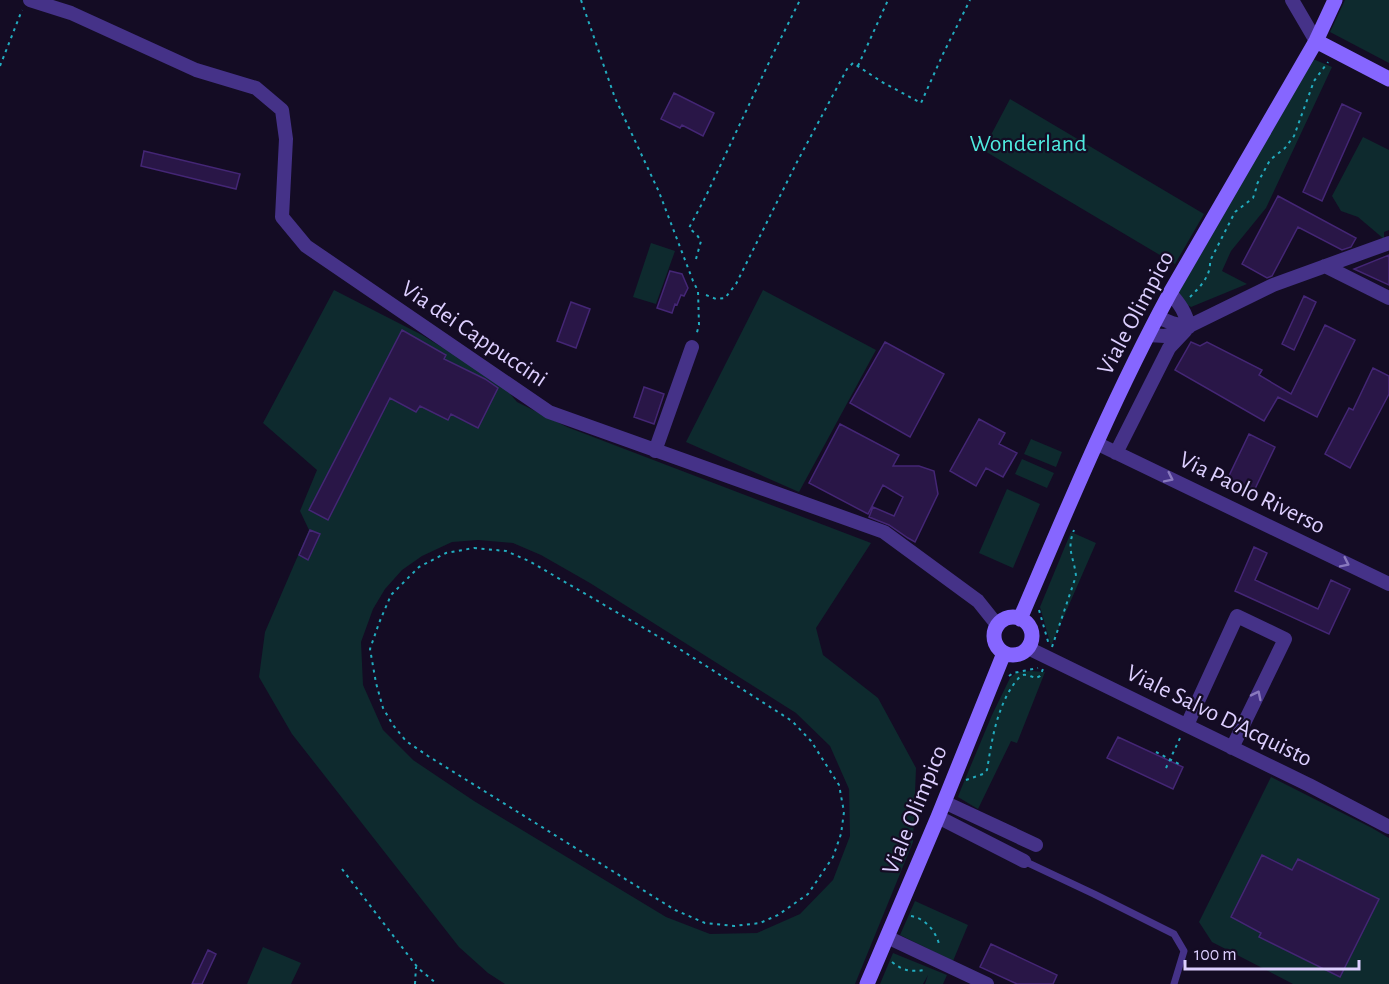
<svg xmlns="http://www.w3.org/2000/svg" width="1389" height="984" font-family="'Alegreya Sans',sans-serif">
<style>
.green{fill:#0e2a2e;fill-rule:evenodd}
.building{fill:#291647;stroke:#442675;stroke-width:1.5}
.lines{fill:none;stroke-linecap:round;stroke-linejoin:round}
.path{stroke:#22acbf;stroke-width:2;stroke-dasharray:3 4.5;stroke-linecap:butt}
.lane{stroke:#453288;stroke-width:7}
.street{stroke:#453288;stroke-width:14}
.secondary{stroke:#8666ff;stroke-width:15}
.oneway{stroke:#8979be}
.labels{text-anchor:middle;dominant-baseline:central;stroke-width:4.5;stroke-linejoin:round;paint-order:stroke}
.park-label{font-size:24px;fill:#4febe0;stroke:#140c24}
.street-label{font-size:24px;fill:#ddcfff;stroke:#140c24}
</style>
<rect width="100%" height="100%" fill="#140c24"/>
<!-- green -->
<path class="green" d="M1345,0h44v63l-59,-31z
M1313,59l19,8 -66,141 -35,43 -9,20 25,13 -56,23 -8,-5 -4,-10z
M1010,99l194,115 -29,50 -192,-114z
M1363,137l26,13v80l-5,2v7l-26,-22 -17,-6 -9,-15z
M651,243l24,8 -19,53 -23,-7z
M334,290l88,45 80,49 15,18 50,25 304,116 -55,85 7,27 55,43 38,70 -3,74 -58,142h-350l-17,-11 -29,-26 -167,-213 -33,-57 6,-45 44,-102 -9,-19 17,-41 -54,-47zM478,540l35,3 28,12 49,28 206,130 34,33 19,43 1,47 -17,44 -33,34 -43,19 -47,1 -44,-17 -192,-116 -61,-41 -30,-30 -20,-45 -2,-43 12,-33 12,-20 17,-19 20,-14 30,-14z
M763,290l113,60 -77,142 -113,-50z
M1031,439l31,13 -6,15 -32,-13z
M1022,459l32,14 -7,15 -32,-14z
M1007,489l33,15 -27,64 -34,-15z
M1071,532l25,11 -45,103 -11,-39z
M1031,671l14,1 -28,71 -6,-2 -33,68 -20,-12 3,-8 31,-74 18,-37 7,-6z
M1271,777l101,51 17,10v146h-96l-81,-42 -13,-20z
M915,901l53,24 -15,36 -53,-26z
M263,947l38,16 -10,21h-44z
M893,953l54,22 -4,9h-18l3,-9 -5,9h-43z"/>
<!-- building -->
<path class="building" d="M674,93l40,20 -11,23 -21,-11 -2,3 -19,-9z
M1342,104l19,9 -39,88 -19,-9z
M144,151l96,23 -4,15 -95,-23z
M1278,196l78,42 -5,9 -9,3 -44,-23 -26,49 -5,2 -25,-14z
M1389,255v30l-35,-16z
M670,271l12,3 6,14 -4,8 -3,-1 -4,10 -2,-1 -3,9 -15,-5z
M1304,296l12,6 -22,48 -12,-6z
M571,302l19,7 -14,39 -19,-7z
M1325,325l30,15 -38,77 -39,-20 -14,24 -89,-51 16,-28 9,4 7,-4 55,28 -3,5 32,19z
M402,330l44,25 -2,4 41,20 13,9 -20,40 -27,-14 -3,6 -28,-14 -4,6 -26,-14 -62,122 -19,-10z
M885,342l59,32 -34,63 -60,-34z
M1373,368l16,8v18l-39,74 -25,-14 24,-46 4,2z
M644,387l20,7 -10,30 -20,-7z
M979,419l26,14 -6,11 18,9 -14,24 -17,-9 -10,18 -26,-15z
M840,424l59,31 -6,11h26l15,5 4,23 -23,48 -7,-4 -19,-13 -20,-8 4,-10 21,9 9,-19 -20,-12 -15,29 -59,-31z
M1249,434l26,13 -22,46 -26,-13z
M310,530l10,4 -12,26 -9,-5z
M1254,547l13,6 -12,27 63,29 13,-29 19,9 -21,45 -94,-43z
M1118,737l65,30 -10,22 -66,-31z
M1262,855l30,15 6,-11 81,40 -39,78 -81,-40 2,-4 -30,-16z
M991,944l66,31 -4,9h-36l-37,-17z
M208,950l8,4 -14,30h-10z"/>
<g class="lines">
<!-- path -->
<path class="path" d="M581,0l34,98 44,94 34,89 5,10 1,34 -3,11
M0,66l22,-56
M858,66l30,-66
M696,259l5,-18 -4,-6 -8,-7 16,-30 67,-142 28,-56
M706,295l10,4 9,-1 11,-14 61,-122 50,-93 6,-6 29,19 39,21 22,-49 27,-54
M1190,297c10,-10 21,-21 20,-36l25,-49 18,-14 3,-9 1,-5 13,-24 15,-12 9,-12 20,-55 14,-19
M474,548l32,3 23,10 149,87 114,73 19,20 28,44 5,27 -3,22 -8,23 -25,37 -30,21 -18,8 -26,3 -29,-3 -30,-13 -247,-154 -22,-15 -13,-16 -10,-17 -7,-25 -6,-34 9,-26 12,-28 28,-28 27,-14z
M1039,610l10,35
M1052,647l24,-71c-2,-19 -10,-26 -2,-46
M1009,676l4,-3 25,-5
M1156,752l23,12
M1166,768l15,-32
M966,780l17,-6 4,-4c5,-31 10,-64 29,-89 2,-2 4,-5 7,-6 3,-1 9,2 13,3l4,-2 3,-7
M342,869l76,99 19,16
M911,916c16,3 25,16 29,31
M892,962c11,9 19,10 33,8
M415,984l1,-17"/>
<!-- lane -->
<path class="lane" d="M1024,861l70,33 80,40 10,17 -10,33"/>
<!-- street -->
<path class="street" d="M30,0l41,13 125,57 60,18 26,22 4,29 -4,78 24,29 243,166 335,120 94,69 20,25
M1292,0l24,41
M1325,266l64,32
M1170,293c10,11 16,20 19,34
M1157,317l15,6 17,4
M1148,335l17,1 10,-3 98,-48 116,-42
M1096,443l293,141
M655,451l37,-104
M1116,453l53,-105 16,-17
M1028,648l281,137 80,42
M1187,725l50,-109 48,23 -53,109
M944,802l92,43
M938,817l86,44
M887,937l100,47"/>
<!-- secondary -->
<path class="secondary" d="M1316,41l73,38
M994 636a19 19 0 1 1 38 0a19 19 0 1 1-38 0Z
M1020,619c47,-110 93,-221 150,-326l146,-252 19,-41
M867,984l71,-167 66,-164"/>
</g>
<!-- one-way arrows -->
<defs><path id="oneway-chevron" d="M-2-3.5L2.5 0L-2 3.5" fill="none" stroke-width="1.6" stroke-linecap="round" stroke-linejoin="round" transform="scale(1.5)"/></defs>
<g class="oneway">
<use href="#oneway-chevron" transform="translate(1169 478) rotate(26)"/>
<use href="#oneway-chevron" transform="translate(1345 563) rotate(26)"/>
<use href="#oneway-chevron" transform="translate(1257 695) rotate(-64)"/>
</g>
<g class="labels">
<!-- park labels -->
<g class="park-label">
<text x="1028" y="144">Wonderland</text>
</g>
<!-- street labels -->
<g class="street-label">
<text transform="translate(1136 313) rotate(-62)">Viale Olimpico</text>
<text transform="translate(474 334) rotate(34)">Via dei Cappuccini</text>
<text transform="translate(1252 493) rotate(26)">Via Paolo Riverso</text>
<text transform="translate(1219 716) rotate(26)">Viale Salvo D'Acquisto</text>
<text transform="translate(915 810) rotate(-68)">Viale Olimpico</text>
</g>
</g>
<!-- scale -->
<path d="M1185 960v9h174v-9" fill="none" stroke="#ddcfff" stroke-width="3"/>
<text x="1194" y="960" font-size="18" fill="#ddcfff" stroke="#140c24" stroke-width="4.5" paint-order="stroke">100 m</text>
</svg>
